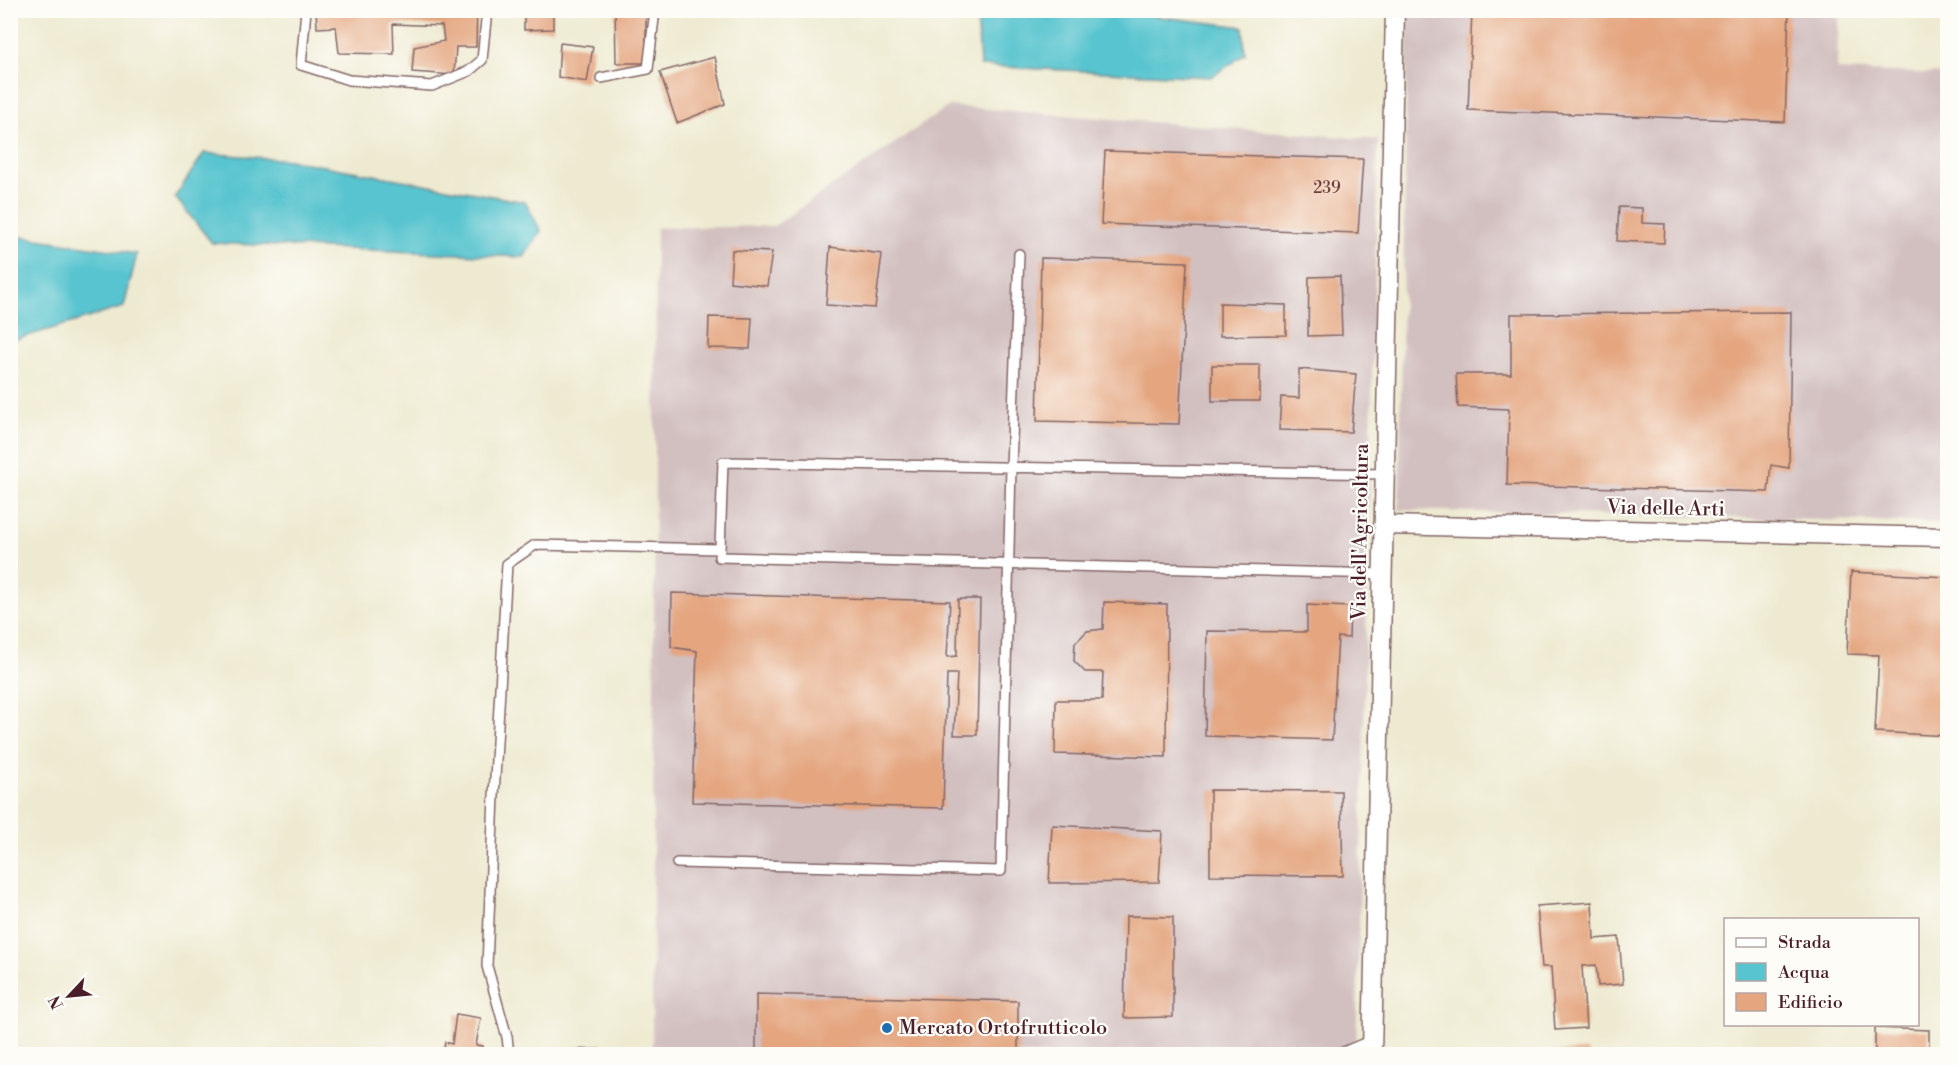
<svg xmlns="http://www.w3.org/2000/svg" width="1958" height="1065" font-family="'Libre Bodoni',serif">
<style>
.industrial{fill:#d2bfc0}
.water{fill:#58c4cf;stroke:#51727d;stroke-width:1.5}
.building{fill:#e4a57f}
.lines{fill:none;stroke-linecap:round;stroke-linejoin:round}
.service-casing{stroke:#836665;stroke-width:12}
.minor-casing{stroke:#836665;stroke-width:21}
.service{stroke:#fff;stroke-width:9}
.minor{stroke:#fff;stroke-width:18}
.poi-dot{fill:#1f6fb2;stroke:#fdfcf7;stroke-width:2}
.labels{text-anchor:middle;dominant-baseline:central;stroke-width:4.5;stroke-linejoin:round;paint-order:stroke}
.number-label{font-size:16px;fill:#704040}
.street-label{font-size:20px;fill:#4a1f2b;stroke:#fdfcf7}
.poi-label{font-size:20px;fill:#4a1f2b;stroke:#fdfcf7;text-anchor:start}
</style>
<rect width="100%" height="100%" fill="#fdfcf7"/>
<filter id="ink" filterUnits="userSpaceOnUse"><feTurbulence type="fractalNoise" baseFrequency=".0167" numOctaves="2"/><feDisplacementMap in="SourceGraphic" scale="12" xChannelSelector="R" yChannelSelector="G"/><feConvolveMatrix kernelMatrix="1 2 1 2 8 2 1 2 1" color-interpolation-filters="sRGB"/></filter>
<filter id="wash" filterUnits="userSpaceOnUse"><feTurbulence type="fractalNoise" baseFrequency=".008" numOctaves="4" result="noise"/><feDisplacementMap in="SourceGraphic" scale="24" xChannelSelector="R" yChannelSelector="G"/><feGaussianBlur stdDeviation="1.35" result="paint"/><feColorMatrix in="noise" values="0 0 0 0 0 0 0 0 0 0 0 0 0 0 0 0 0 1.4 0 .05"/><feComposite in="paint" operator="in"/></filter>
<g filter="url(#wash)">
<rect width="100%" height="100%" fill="#eeead1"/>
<!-- industrial -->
<path class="industrial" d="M1408,11h431l-2,59 110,4v449l-548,-13z
M949,106l429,34 -22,914h-704l4,-826 118,-2z"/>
<!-- water -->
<path class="water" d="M1114,11l129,16 2,27 -34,23 -231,-11 -3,-53z
M204,153l86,7 235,42 16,29 -17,26 -312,-14 -37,-46z
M11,235l126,19 -13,53 -113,34z"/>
<g id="blocks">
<!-- building -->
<path class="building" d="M316,10h161l-1,37h-20l-2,28 -42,-3 2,-25 30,-6 -2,-15 -49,-2 1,30 -55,-1 -3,-26 -19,1z
M524,10h29v19l-29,1z
M615,10h31v53h-30z
M1472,10h317l-4,112 -317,-12z
M560,43l33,4 -6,35 -29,-5z
M715,57l10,47 -48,19 -17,-51z
M1105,151l258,8 -5,74 -257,-9z
M1619,207l23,1v15l23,1 -1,19 -47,-2z
M830,247l52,7 -7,54 -49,-3z
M732,250l40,2 -5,34 -37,-4z
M1041,258l146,4 -8,162 -142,-3z
M1340,276l2,59 -34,1 1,-59z
M1220,303l66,2v30l-66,1z
M1791,312l-2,156 -18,-3 -3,27 -261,-7 2,-76 -51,-2 -2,-33h55v-60z
M709,317l43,1 -2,31 -42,-1z
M1212,365h48v36h-48z
M1299,369l57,5 -5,58 -72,-2 2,-33 18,1z
M1851,572l97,5v159l-73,-4 4,-77 -32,-1z
M672,593l278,8 -3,56 10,-1 1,-57h22l-3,136h-23l3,-61h-10l-4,134 -251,-6 5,-151 -26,-4z
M1104,602l63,2 -1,153 -111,-3 1,-54h46l1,-28h-18l-11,-11 1,-18 12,-12 16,-2z
M1307,605l43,2 -1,31 -11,-1 -6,103 -127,-4 2,-105 100,1z
M1210,790l131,1 2,85 -133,-1z
M1052,825l110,6 -3,51 -110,1z
M1592,902l2,37 25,-2 4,47 -25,2 -2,-21 -14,1 4,62 -31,2 -4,-63h-9l-5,-61z
M1126,916l47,1v100l-49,1z
M756,994l262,7v53h-262z
M456,1014l25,4 -5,27 7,1 -1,8h-39l2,-12 7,2z
M1875,1028l54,2v24h-54z
M599,1049v5h-41v-4z
M1588,1051v3h-34v-2z"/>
</g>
</g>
<g filter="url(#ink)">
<use href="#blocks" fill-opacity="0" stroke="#836665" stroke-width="1.5"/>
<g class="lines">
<!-- service casing -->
<g class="service-casing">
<path id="service" d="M306,10l-5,55 48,15 83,6 37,-15 13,-11 5,-50
M601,78l47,-9 7,-59
M1383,574l-664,-17 1,-8 3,-87 662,12
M677,863l324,8 10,-404 8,-213
M509,1054l-2,-17 -20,-71 7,-170 13,-232 28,-19 185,4
M1339,1054l33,-14"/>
</g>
<!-- minor casing -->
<g class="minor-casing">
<path id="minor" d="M1383,525l565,12
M1372,1054l23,-1044"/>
</g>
<!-- service -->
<use href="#service" class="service"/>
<!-- minor -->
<use href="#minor" class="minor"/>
</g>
</g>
<!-- markers -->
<circle class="poi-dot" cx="887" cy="1028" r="6"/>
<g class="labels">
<!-- number labels -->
<g class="number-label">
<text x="1327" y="188">239</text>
</g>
<!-- street labels -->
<g class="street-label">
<text transform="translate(1666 509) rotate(1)">Via delle Arti</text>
<text transform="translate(1361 532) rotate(-89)">Via dell'Agricoltura</text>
</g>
<!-- poi labels -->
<g class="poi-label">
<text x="899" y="1028">Mercato Ortofrutticolo</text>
</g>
</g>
<!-- margin -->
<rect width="1958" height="1065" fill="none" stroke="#fdfcf7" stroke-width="36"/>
<!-- legend -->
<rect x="1724" y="918" width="195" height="108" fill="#fdfcf7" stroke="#b5a4a5" stroke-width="1.5"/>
<rect x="1736" y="938" width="30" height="9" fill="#ffffff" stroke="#b5a4a5" stroke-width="1.5"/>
<text x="1778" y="948" font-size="18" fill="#4a1f2b">Strada</text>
<rect x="1736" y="963" width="30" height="18" fill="#58c4cf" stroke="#b5a4a5" stroke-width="1.5"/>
<text x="1778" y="978" font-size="18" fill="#4a1f2b">Acqua</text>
<rect x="1736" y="993" width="30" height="18" fill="#e4a57f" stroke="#b5a4a5" stroke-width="1.5"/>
<text x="1778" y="1008" font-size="18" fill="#4a1f2b">Edificio</text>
<!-- north arrow -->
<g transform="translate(69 996) rotate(244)" stroke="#fdfcf7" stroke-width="4.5" paint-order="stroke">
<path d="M0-4.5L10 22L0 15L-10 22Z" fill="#4a1f2b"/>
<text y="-9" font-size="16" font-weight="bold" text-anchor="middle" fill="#4a1f2b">N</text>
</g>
</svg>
